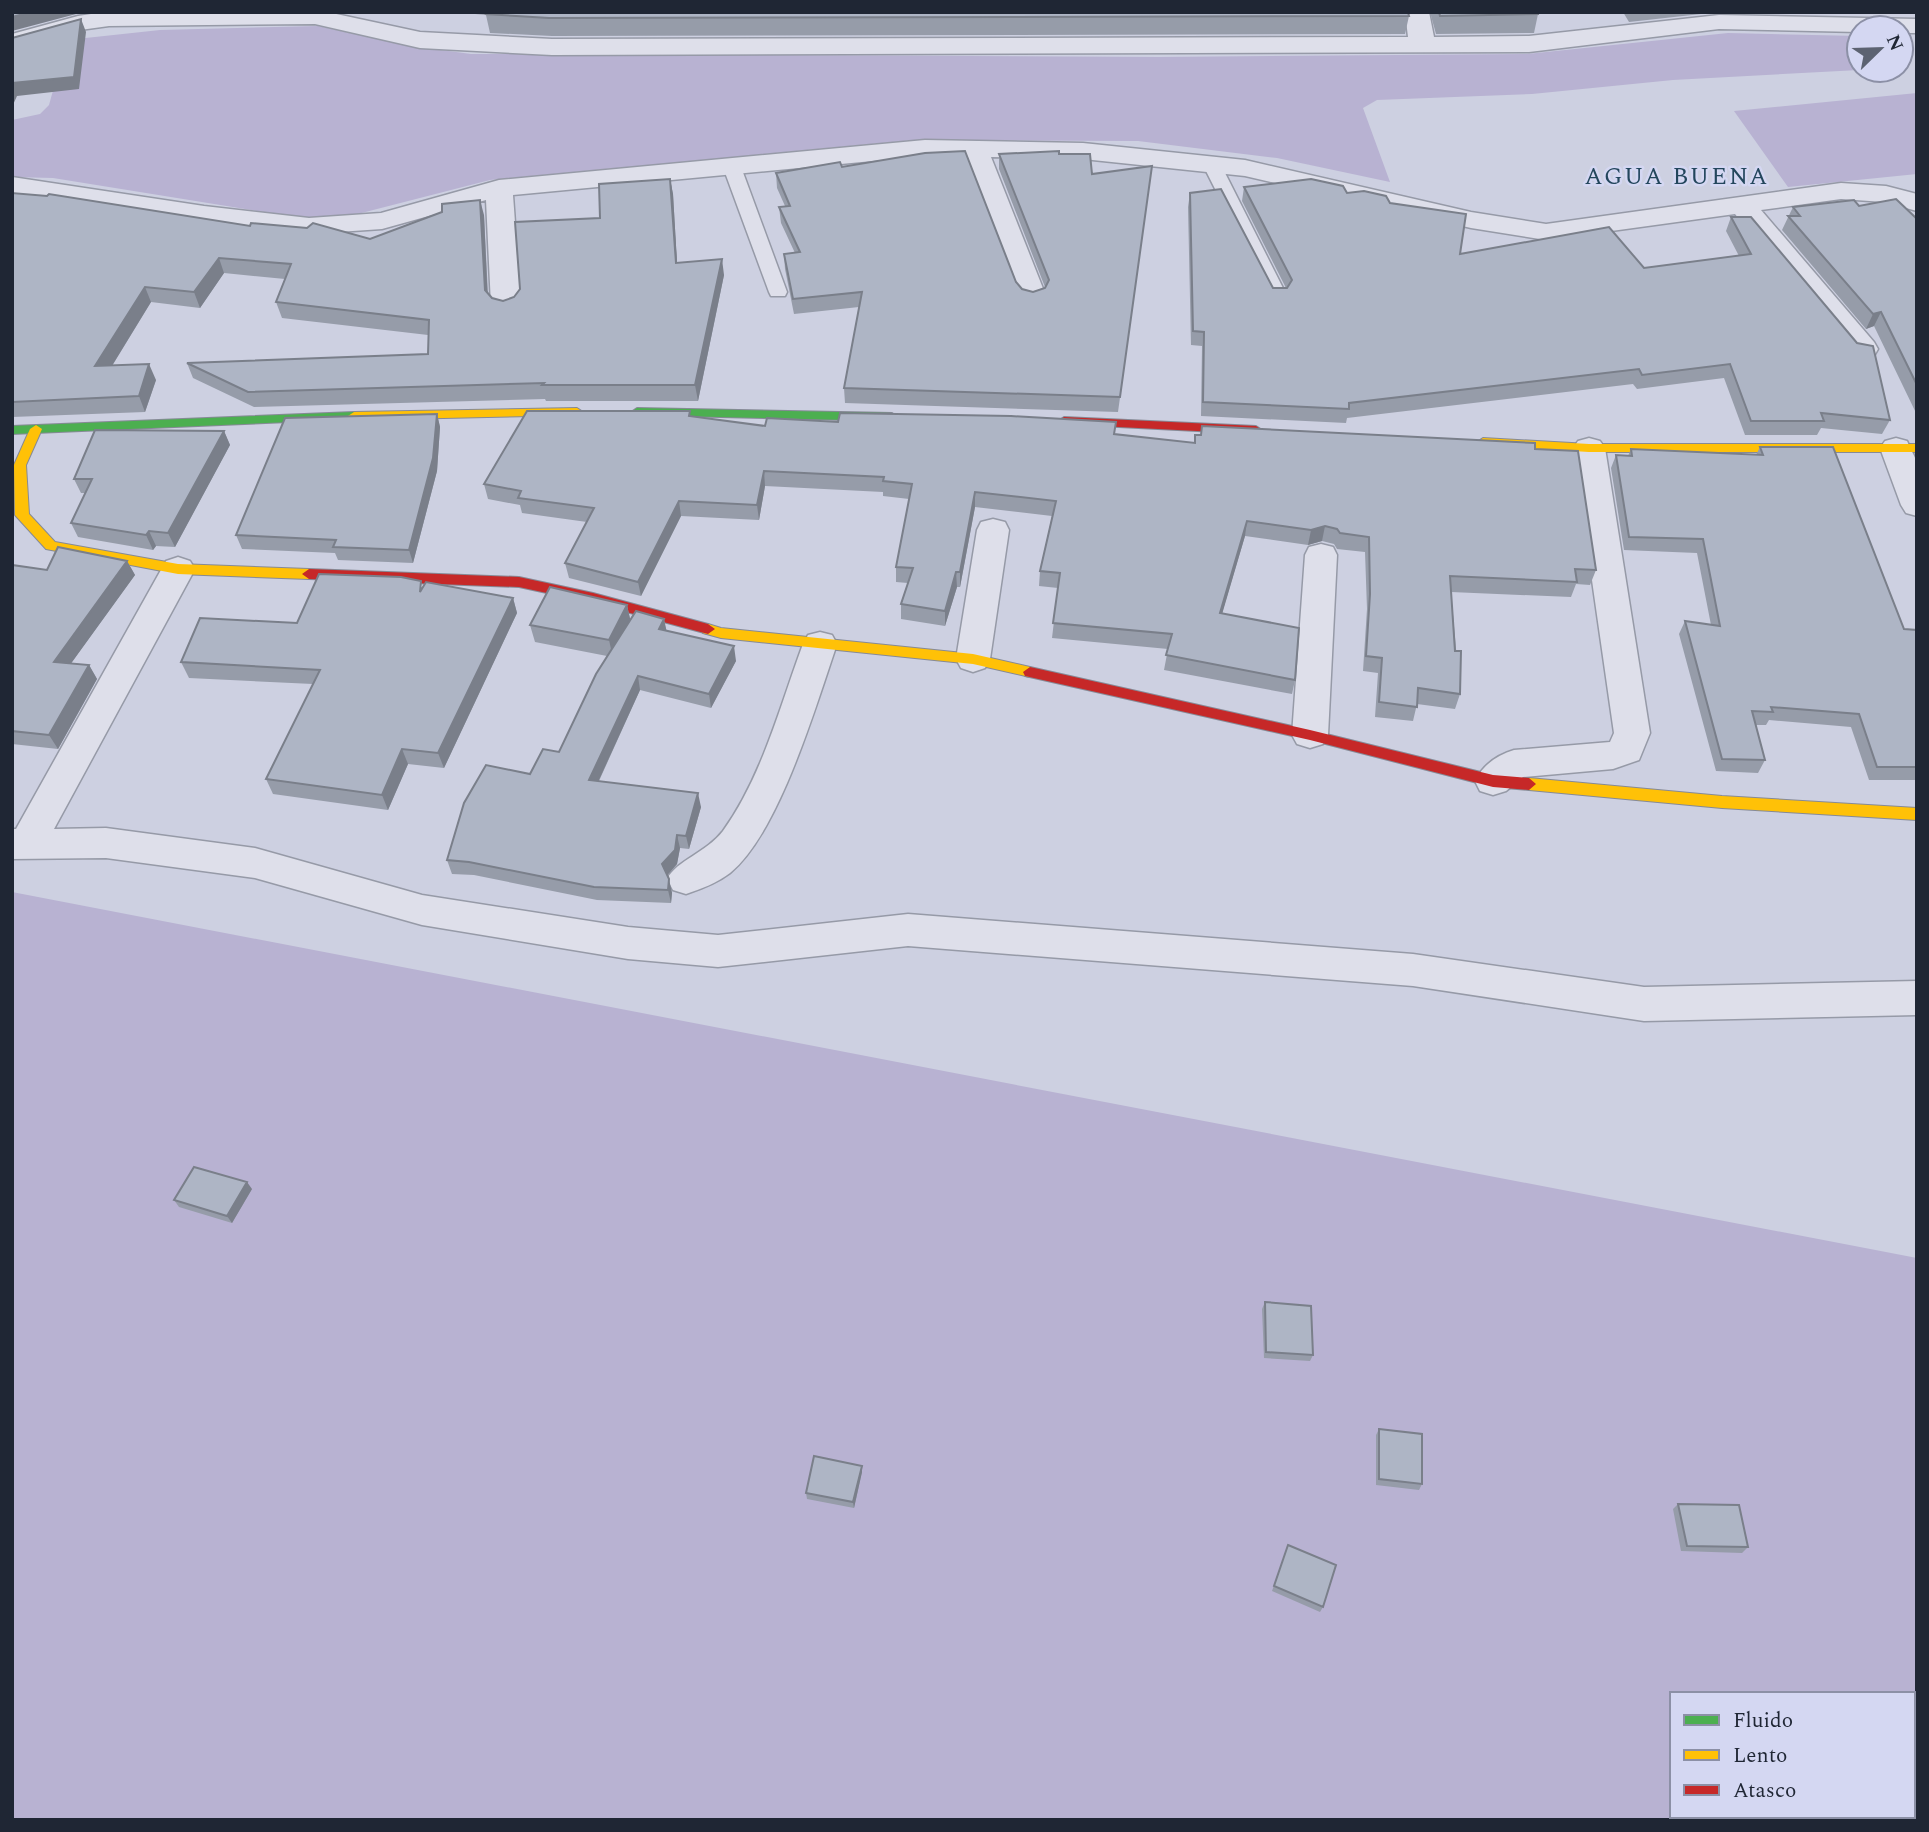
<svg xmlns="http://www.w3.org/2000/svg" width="1929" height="1832" font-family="Spectral,serif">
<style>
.green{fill:#b8b2d2;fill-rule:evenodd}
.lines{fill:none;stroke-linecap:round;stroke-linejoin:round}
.lane-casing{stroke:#969aa7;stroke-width:3}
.street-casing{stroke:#969aa7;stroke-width:3}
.fast-casing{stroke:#868a96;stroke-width:2}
.slow-casing{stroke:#868a96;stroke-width:2}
.jam-casing{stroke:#868a96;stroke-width:2}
.lane{fill:#dedfea;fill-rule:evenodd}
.street{fill:#dedfea;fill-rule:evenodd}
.fast{fill:#4caf50;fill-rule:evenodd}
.slow{fill:#ffc107;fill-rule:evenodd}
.jam{fill:#c62828;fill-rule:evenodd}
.wall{fill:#969ca9}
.shaded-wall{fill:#7a7f8a}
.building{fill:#aeb5c5;stroke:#7a7f8a;stroke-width:2}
.labels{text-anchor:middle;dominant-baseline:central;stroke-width:5;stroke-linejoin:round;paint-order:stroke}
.far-neighbourhood-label{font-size:24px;letter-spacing:2px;fill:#23465c;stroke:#d4d7f2}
</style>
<rect width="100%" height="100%" fill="#cdd0e1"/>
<!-- green -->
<path class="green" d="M318,26l86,19 67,9h71l617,3 368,-3 201,-21 131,3v34l-186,10 -141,14 -155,6 -14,8 27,74 -113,-24 -139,-17 -224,-1 -424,40 -148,38 -48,-1 -241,-39 -41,-1v-57l28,-6 9,-9 18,-65 93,-10z
M1917,93v81l-129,13 -54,-76z
M12,892l1905,366v562h-1905zM1672,1694h241v122h-241z"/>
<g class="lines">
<!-- lane casing -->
<g class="lane-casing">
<path id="lane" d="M1211,158l9,5 67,133 -2,4h-14l-2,-4 -67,-133z
M732,162l9,5 46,125 -2,4h-14l-2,-4 -46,-125z"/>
</g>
<!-- street casing -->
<g class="street-casing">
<path id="street" d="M104,12h223l93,20 132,7 856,-2 -3,-25h24l5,25 95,-1 190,-21 198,4v14h-16v-5h-42v4l-140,-3 -190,23 -977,3 -132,-7 -105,-24 -206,2 -29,4 -68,19v-15l66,-18z
M925,140l158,3 162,17 226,52 75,12 295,-41 45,3 31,8v17l-33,-9 -43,-3 -80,11 113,132 4,7 -4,7 -11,2 -11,-2 -117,-142 -189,26 -75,-12 -226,-52 -162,-17 -92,-2 55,139 -4,6 -10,3 -10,-3 -4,-6 -54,-139 -39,-1 -412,39 8,110 -5,6 -10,3 -10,-3 -5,-6 -5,-105 -104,29 -73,5 -105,-12 -192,-29v-16l192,29 105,12 72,-5 118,-33z
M1589,438l11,3 5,7 45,285 -11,27 -26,9 -90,8 -17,14 -13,4 -13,-4 -5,-10c8,-16 22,-26 39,-31l96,-8 4,-9 -41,-285 5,-7z
M1896,438l11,3 10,21v54l-11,-3 -5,-8 -21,-57 5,-7z
M993,519l12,3 4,8 -19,129 -5,9 -12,4 -12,-4 -5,-9 21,-129 4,-8z
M1321,544l12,3 4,8 -9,180 -5,9 -13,4 -13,-4 -5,-9 13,-180 4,-8z
M178,557l12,4 5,8 -141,260 52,-1 149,20 167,47 206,32 90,8 190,-21 505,40 231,33 273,-6v34l-273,6 -231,-35 -505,-40 -190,21 -90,-8 -206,-34 -167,-47 -149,-20 -94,1v-30h4l150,-268z
M820,632l12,3 5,9c-21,61 -58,189 -107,229 -13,10 -29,16 -44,21l-13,-4 -6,-11c10,-19 39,-26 56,-48 39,-54 57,-125 80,-187l5,-9z"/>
</g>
<!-- fast casing -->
<g class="fast-casing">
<path id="fast" d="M637,408l255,5 6,4 -6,4 -259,-6 -2,-3z
M354,412l6,4 -2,3 -346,15v-8z"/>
</g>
<!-- slow casing -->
<g class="slow-casing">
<path id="slow" d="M577,408l6,4 -2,3 -227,5 -6,-4 6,-4z
M36,425l6,4 -16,36 3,49 26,28 123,22 131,5 7,5 -7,5 -131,-5 -132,-25 -31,-34 -1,-50 16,-36z
M1483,438l106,6h328v8h-328l-111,-7 -1,-3z
M708,624l13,4 252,26 57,13 7,5 -7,5 -57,-13 -252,-26 -18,-5 -2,-4z
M1529,778l193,18 195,12v12l-195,-12 -193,-18 -7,-6z"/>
</g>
<!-- jam casing -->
<g class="jam-casing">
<path id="jam" d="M1064,417l192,9 6,4 -6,4 -196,-10 -2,-3z
M309,569l210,8 74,16 115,31 7,5 -7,5 -115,-31 -74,-16 -210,-8 -7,-5z
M1030,667l280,63 183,45 36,3 7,6 -7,6 -36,-3 -183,-47 -285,-64 -2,-4z"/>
</g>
<!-- lane -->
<use href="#lane" class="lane"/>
<!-- street -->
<use href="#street" class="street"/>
<!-- fast -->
<use href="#fast" class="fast"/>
<!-- slow -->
<use href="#slow" class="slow"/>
<!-- jam -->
<use href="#jam" class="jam"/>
</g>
<!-- wall -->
<path class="wall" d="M475,12h933l1,4 -4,18 -853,2 -62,-3 -4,-18 -11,-1z
M1430,12h108v2l-4,19 -98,1z
M1623,12h170v2l-74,-2 -90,10z
M999,154h60l33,20 60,-8 -34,246 -273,-9 -1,-15 15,-81 -65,7 -9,-45 -1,-15 11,-1 -14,-30 -2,-16 6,-1 -8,-18 -1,-15 66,-6 174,115 6,7 11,3 12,-5 -46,-118z
M670,179l3,15 4,69 47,12 -26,126h-152l-1,-2 -291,8 -61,-29 -6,-15 241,-9v-19l-146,-17 -6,-16 9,-23 -61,-6 -24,35 -49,-6 -39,64 44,14 -11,32 -133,5v-224l238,33 120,13 114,-24 4,79 4,4 11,3 11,-4 86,-79z
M1244,187l103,6 43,10 70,51 184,14 95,-12 -13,-25 5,-14 159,203 -8,14 -61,-6 -4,7h-72l-21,-57 -87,11 -4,-5 -286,34 -1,5 -145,-7 1,-70 -11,-1 -3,-138 2,-14 83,95h13l-44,-87z
M1859,206l58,13v196l-43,-89 -8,3 -84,-99 11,-23z
M437,414l3,13 -3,44 -24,92 -75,-3 -3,-7 -93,-4 -6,-14z
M691,416l74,10 350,8 79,9 1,-8h6l1,-9 333,23 61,121 -6,15 -14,-1 -5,13 -120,-5 9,102 -5,15 -38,-5 -4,17 -38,-4 3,-44 -15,-2 4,-62 -2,-57 -28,-3 -3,-5 -12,-3 -14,4 -63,-9 -23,77 73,67 -3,14 -128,-24 4,-21 -116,-11 6,-50 -19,-2 1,-15 12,-55 -77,-9 -15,80h-3l-12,39 -44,-7v-15l7,-21 -12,-1v-15l13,-68 -26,-3v-4l-118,-6 -6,34 -78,-4 -40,80 -72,-18 -4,-15 22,-41 -65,-9 -2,-8 -32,-6 -4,-15z
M224,431l6,14 -55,102 -19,-1 -3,4 -75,-13 -7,-14 14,-30h-4l-7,-14z
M1760,447l144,182 13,1v150h-48l-18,-53 -82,-7 -3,5h-11l10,35 -7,13 -42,-2 -37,-137 6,-13 26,4 -14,-72 -73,-3 -13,-82 5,-13 12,1 3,-7 125,6z
M127,561l8,14 -64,88 18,2 8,14 -39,70 -46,-5v-179l35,5z
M423,587l90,11 4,15 -73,155 -36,-4 -20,46 -115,-16 -7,-15 47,-95 -124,-6 -8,-16 116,-39z
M627,605l3,14h34l2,12 70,30 -25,47 -71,-18 -41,91 102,26 -12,42 -9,-1 -3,16 -10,11 5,18 -1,10 -74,-3 -123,-25 -22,-1 -5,-14 83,-86 29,-22 48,-96 -72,-14 -5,-17z
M252,1189l-20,34 -53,-16 -5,-7z
M1265,1302l48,53 -3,6 -46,-3 -2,-49z
M1379,1429l43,55 -3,6 -43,-5v-50z
M862,1466v6l-8,36 -47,-9 -1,-6z
M1678,1504l70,43 -6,6 -61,-2 -8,-42z
M1288,1545l35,62 -3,5 -48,-21z"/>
<!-- shaded-wall -->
<path class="shaded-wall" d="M30,12h49l1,1 -68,18v-14z
M81,19l5,13 -7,57 -62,7 -5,11v-24z
M670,179l3,15 5,85 -2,-16z
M480,200l4,15 4,90 -3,-15z
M219,258l5,15 -24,35 -6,-16z
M722,259l2,16 -26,126 -3,-16z
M145,287l6,15 -49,80 -7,-16z
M1881,312l-7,14 -8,3 7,-15z
M149,364l7,16 -11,32 -6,-16z
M437,414l3,13 -3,44 -24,92 -4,-13z
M224,431l6,14 -55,102 -7,-14z
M764,471l1,15 -6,34 -2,-15z
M975,492v15l-15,80v-15z
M679,501l2,15 -40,80 -3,-14z
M1247,521l-2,15 -27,92 2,-15z
M1325,526l-3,15 -14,4 3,-15z
M149,531l7,15 -3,4 -7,-15z
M127,561l8,14 -73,101 -8,-14z
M956,572l1,15 -12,39v-15z
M513,598l4,15 -73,155 -6,-15z
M627,605l4,18 -18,35 -4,-18z
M664,619l3,14 -8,-4z
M734,646l2,15 -25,47 -2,-14z
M89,665l8,14 -39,70 -9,-14z
M638,676l2,14 -47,103 -4,-13z
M402,749l6,15 -20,46 -6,-15z
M698,793l3,14 -12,42 -3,-13z
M677,835l3,13 -3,16 -12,14 -3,-14z
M669,879l3,14 -1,10 -3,-13z
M247,1182l5,7 -20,34 -5,-7z
M862,1466v6l-8,36 -1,-6z"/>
<!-- building -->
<path class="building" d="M12,12h19l-19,5z
M487,12h921l1,4 -860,2 -63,-4z
M1439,12h99v2l-98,2z
M81,19l-7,58 -62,6v-45z
M965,151l51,131 6,7 11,3 12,-4 4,-8 -50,-126 60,-3v3h31l2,20 60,-8 -32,231 -276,-9 18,-96 -69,7 -9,-45 16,-2 -21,-45 11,-1 -14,-33 64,-11 2,5 83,-14z
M670,179l6,84 46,-4 -27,126h-153l2,-2 -296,9 -61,-29 241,-9 1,-34 -153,-18 15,-38 -72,-6 -25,34 -49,-5 -50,79 54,-2 -10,32 -127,6v-209l35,3 2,-2 201,32 1,-3 56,5 6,-5 57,16 72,-27v-8l38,-4 5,90 7,8 11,3 11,-4 6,-8 -5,-67 85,-4 -1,-34z
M1311,179l32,7 4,7 17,-2 22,5 4,7 76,11 -6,40 149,-27 35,41 107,-14 -20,-37h20l106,126 16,3 17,74 -69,-7 3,8h-73l-21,-57 -88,11 -3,-6 -290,34v6l-146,-7 1,-70 -11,-1 -3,-138 31,-4 52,99h14l5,-8 -48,-93z
M1896,199l21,20v166l-36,-73 -8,2 -85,-98h12l-7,-9 61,-7 5,6z
M527,411h163l-1,5 76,10 2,-8 71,4 2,-9 171,3 105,6 -2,12 81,9v-8h6l1,-9 333,17v6l43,2 18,119 -21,-1 2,13 -127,-6 5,75h6l-1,43 -42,-6 -1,19 -38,-5 3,-44 -16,-2 4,-62 -1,-57 -29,-4 -3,-4 -12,-3 -14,4 -64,-9 -27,92 79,15 -4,52 -129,-25 6,-21 -119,-11 7,-50 -20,-2 16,-70 -81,-9 -15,80h-4l-11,39 -44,-7 12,-36 -17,-1 16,-83 -29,-3 1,-4 -120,-6 -7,34 -78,-4 -41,81 -73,-19 29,-55 -76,-10 3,-7 -37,-7z
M437,414l-4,44 -24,92 -76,-3 3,-7 -100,-5 49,-117z
M95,430l129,1 -56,102 -19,-2 -3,4 -75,-12 21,-44h-18z
M1760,447h73l71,182 13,1v137h-40l-18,-53 -88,-7 2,5 -21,-1 13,49 -43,-1 -37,-138 35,5 -17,-87 -74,-2 -13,-82 16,1 -1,-7 132,6z
M58,547l69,14 -73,101 35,3 -40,70 -37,-4v-166l35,5z
M319,574l82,3 20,4 -1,11 6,-10 87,16 -75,155 -36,-4 -20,46 -116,-16 54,-109 -139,-8 19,-44 97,5z
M550,587l77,18 -18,35 -79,-15z
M636,611l28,8 -5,10 75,17 -25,48 -71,-18 -49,104 109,13 -12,43 -9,-1 -2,15 -13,14 7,15 -1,11 -74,-3 -125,-25 -22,-2 17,-57 22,-38 44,9 13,-25 16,3 37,-78z
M194,1167l53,15 -20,34 -53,-16z
M1265,1302l46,4 2,49 -47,-3z
M1379,1429l43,5v50l-43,-5z
M814,1456l48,10 -9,36 -47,-9z
M1678,1504l61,1 9,42 -61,-1z
M1288,1545l48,20 -13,42 -49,-21z"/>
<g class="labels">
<!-- far-neighbourhood labels -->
<g class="far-neighbourhood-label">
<text x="1677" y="177">AGUA BUENA</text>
</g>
</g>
<!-- border -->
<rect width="1929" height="1832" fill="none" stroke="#1f2634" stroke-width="28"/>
<!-- legend -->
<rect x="1670" y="1692" width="245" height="126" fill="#d4d7f2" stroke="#8c90a6" stroke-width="2"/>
<rect x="1684" y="1715" width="35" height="10" fill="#4caf50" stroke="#8c90a6" stroke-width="2"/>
<text x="1733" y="1727" font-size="21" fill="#1f2634">Fluido</text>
<rect x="1684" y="1750" width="35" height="10" fill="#ffc107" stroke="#8c90a6" stroke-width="2"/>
<text x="1733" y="1762" font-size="21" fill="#1f2634">Lento</text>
<rect x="1684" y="1785" width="35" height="10" fill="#c62828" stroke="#8c90a6" stroke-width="2"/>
<text x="1733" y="1797" font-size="21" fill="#1f2634">Atasco</text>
<!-- north arrow -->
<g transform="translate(1880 49) rotate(67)"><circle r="33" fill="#d4d7f2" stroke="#8c90a6" stroke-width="2"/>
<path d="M0-5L12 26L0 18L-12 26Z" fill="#5c6271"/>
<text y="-10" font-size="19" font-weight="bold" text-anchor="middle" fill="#1f2634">N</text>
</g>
</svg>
